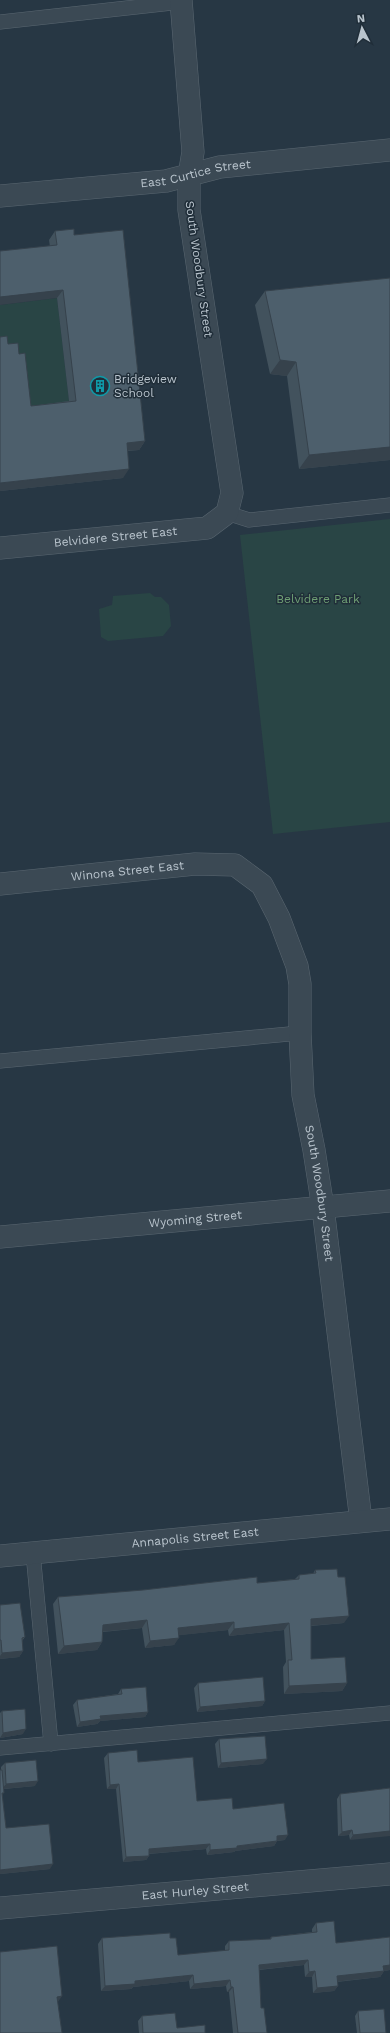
<svg xmlns="http://www.w3.org/2000/svg" width="390" height="2033" font-family="'Work Sans',sans-serif">
<style>
.green{fill:#294545}
.lines{fill:none;stroke-linecap:round;stroke-linejoin:round}
.service-casing{stroke:#5a6771;stroke-width:15}
.minor-casing{stroke:#5a6771;stroke-width:23}
.service{stroke:#3b4954;stroke-width:14}
.minor{stroke:#3b4954;stroke-width:22}
.wall{fill:#42525d}
.shaded-wall{fill:#36424c}
.building{fill:#4d5f6c;stroke:#36424c}
.labels{text-anchor:middle;dominant-baseline:central;stroke-width:3;stroke-linejoin:round;paint-order:stroke}
.street-label{font-size:12px;fill:#b9c4cd;stroke:#202e39}
.poi-label{font-size:12px;fill:#b9c4cd;stroke:#202e39;text-anchor:start}
.park-label{font-size:12px;fill:#6f9f74;stroke:#202e39}
</style>
<rect width="100%" height="100%" fill="#273744"/>
<!-- green -->
<path class="green" d="M57,298l13,111 -45,6 -25,-70v-40z
M390,519v303l-117,12 -33,-299z
M150,593l5,4h6l8,8 2,21 -8,10 -55,5 -7,-4 -2,-28 13,-4 1,-9z"/>
<g class="lines">
<!-- service casing -->
<g class="service-casing">
<path id="service" d="M0,22l181,-20
M227,513l22,7 141,-15
M0,1061l300,-28
M33,1553l18,191
M0,1748l390,-35"/>
</g>
<!-- minor casing -->
<g class="minor-casing">
<g id="minor">
<path id="s1" d="M0,196l166,-15 54,-14 170,-17"/>
<path id="s2" d="M0,548l207,-20 20,-15 5,-20 -43,-283v-34l4,-24 -12,-152"/>
<path id="s3" d="M0,884l195,-20 40,1 27,20 17,33 18,48 3,18v49l3,62 11,55 9,58 38,313"/>
<path id="s4" d="M0,1237l390,-36"/>
<path id="s5" d="M0,1556l390,-37"/>
<path id="s6" d="M0,1908l390,-34"/>
</g>
</g>
<!-- service -->
<use href="#service" class="service"/>
<!-- minor -->
<use href="#minor" class="minor"/>
</g>
<!-- wall -->
<path class="wall" d="M55,231l19,4 71,206 -6,9 -11,1 -5,27 -123,13v-154l19,17 12,52 38,-5 -12,-103 -8,-58z
M265,291l125,169 -91,9 -12,-93 -17,-2 -15,-69z
M315,1570l29,53 -33,3v33l36,24 -5,8 -58,3 -1,-27 3,-5 -2,-32 -55,6 -1,-6 -49,5 -5,10 -29,3 -3,-20 -39,4 -1,10 -5,8 -39,4 -5,-50 5,-7 199,-14 38,-4 4,-4 14,-1z
M0,1605l25,32 -3,4 1,10 -4,6 -19,2z
M198,1683l67,18 -3,5 -65,6 -3,-24z
M121,1689l27,23 -3,5 -45,4 -3,3 -20,3 -4,-22 4,-5 41,-6z
M2,1711l21,23 -23,4v-25z
M219,1739l44,25 -45,4 -3,-24z
M108,1753l30,9 59,39 36,8 52,31 -8,1 -3,5 -39,5 -1,1 -27,3 -1,-6 -57,5v2l-3,4 -23,2 -7,-73h-9l-3,-31z
M5,1763l30,23 -31,3 -2,6 4,33 44,41 -50,5v-104h1v-3z
M390,1788l-40,52 -1,-5 -11,1 -1,-37 3,-5z
M316,1923l20,20 54,-6v33l-6,1 -4,6 -43,5 1,4 -4,5 -21,2 -1,-16h-7l-1,-12 -45,5 2,38 6,25h-34l-4,-41h-2l-1,-6 -36,3 -1,-8 -56,6 -2,2 -30,2 -3,-47 4,-6h68l8,17 47,-4v-5l4,-5 41,-2 1,-2 41,-5v-3z
M358,2011l28,22h-29l-2,-17z
M142,2016l35,12 28,5h-66l-1,-12z"/>
<!-- shaded-wall -->
<path class="shaded-wall" d="M63,290l-6,8 -57,7v-8z
M280,360l16,2 -9,14 -17,-2z
M145,441l-6,9 -19,1 7,-8z
M390,447v13l-91,9 10,-14z
M129,469l-6,9 -123,13v-8z
M349,1616l-5,7 -38,3 5,-7z
M147,1620l-5,8 -44,4 5,-7z
M234,1622l-6,8 -55,6 5,-8z
M289,1623l-5,7 -55,6 5,-7z
M179,1638l-5,7 -29,3 5,-7z
M102,1642l-5,8 -39,4 6,-8z
M23,1651l-4,6 -19,2v-3l2,-3z
M347,1683l-5,8 -58,3 5,-8z
M265,1701l-3,5 -65,6 3,-5z
M148,1712l-3,5 -45,4 -3,3 -20,3 3,-5 20,-6z
M26,1729l-3,5 -23,4 3,-5z
M267,1759l-4,5 -45,4 3,-5z
M38,1781l-3,5 -33,3 4,-5z
M119,1784l-3,5h-9l3,-4z
M352,1830l-3,5 -11,1 4,-4z
M390,1831v5l-40,4 3,-5z
M288,1835l-3,5 -12,1 4,-5z
M277,1841l-3,5 -39,5 -1,1 -27,3 3,-5 27,-4z
M210,1844l-4,5 -61,5 4,-5z
M149,1856l-3,4 -23,2 3,-5z
M53,1864l-3,5 -50,5v-4z
M308,1960l-4,5 -49,5 4,-5z
M390,1965v5l-11,2 4,-6z
M315,1971l-3,6h-7l4,-5z
M384,1971l-4,6 -47,5 4,-6z
M193,1975l-4,6 -56,6 -2,2 -30,2 4,-5 30,-5z
M230,1980l-4,6 -36,3 4,-5z
M338,1986l-4,5 -21,2 4,-5z
M231,1987h2l-4,5h-2z
M62,1996l-4,6 -1,-5z"/>
<!-- building -->
<path class="building" d="M74,229v6l49,-5 22,211 -18,2 2,26 -129,14v-146l7,-1 1,8 10,-1 1,11 6,-1 6,53 45,-5 -13,-111 -63,7v-46l57,-6 -2,-14z
M390,278v169l-81,8 -13,-93 -16,-2 -15,-69z
M337,1569l1,8h7l4,39 -38,3v40l34,-2 2,26 -58,3 -1,-26h4l-3,-37 -55,6v-7l-56,6 1,10 -29,3 -3,-21 -44,5 -1,17 -38,4 -6,-49 85,-7 114,-13v6l42,-4v-4l17,-2 -1,-3z
M20,1603l5,34 -3,1 1,13 -21,2 -1,-13h-1v-35z
M263,1677l2,24 -65,6 -2,-24z
M146,1687l2,25 -48,4 1,3 -21,3 -3,-22 45,-6 -1,-5z
M25,1709l1,20 -23,4 -1,-22z
M265,1736l2,23 -46,4 -2,-24z
M137,1750l1,12 55,-5 4,44 35,-3 1,11 51,-6 4,32 -11,1v5l-40,5v2l-27,2v-6l-61,5v7l-23,1 -7,-73 -9,1 -2,-32z
M36,1760l2,21 -32,3 -1,-21z
M0,1770h2l2,23h-2l4,35 43,-4 4,40 -53,6z
M390,1788v43l-37,4 -1,-5 -10,2 -2,-38z
M334,1921l2,22 54,-6v28l-7,1 1,5 -47,5 1,10 -21,2 -2,-17 -6,1 -1,-12 -49,5 2,43h3l3,25h-29l-5,-46h-2l-1,-7 -36,4 -1,-9 -58,6v3l-30,2 -3,-48 68,-5v5h6l2,17 51,-5v-9l42,-2v-2l46,-5 -1,-9z
M57,1946l5,50 -5,1 5,36h-62v-81z
M384,2009l2,24h-26l-2,-22z
M175,2013l2,15 28,-3v8h-62l-1,-17z"/>
<!-- icons -->
<defs>
<g id="building-ring" transform="scale(1)"><circle r="9.5" fill="#202e39" stroke="#0f9aa8" stroke-width="1.5"/><path d="M-4-6H4V6H1V3H-1V6H-4ZM-2.5-4.3h1.7v1.8h-1.7ZM.8-4.3h1.7v1.8H.8ZM-2.5-1h1.7V.8h-1.7ZM.8-1h1.7V.8H.8Z" fill="#0f9aa8"/></g>
</defs>
<g fill-rule="evenodd">
<use href="#building-ring" x="100" y="386"/>
</g>
<g class="labels">
<!-- street labels -->
<g class="street-label">
<text stroke="none"><textPath href="#s1" startOffset="197">East Curtice Street</textPath></text>
<text transform="translate(199 269) rotate(82)">South Woodbury Street</text>
<text stroke="none"><textPath href="#s2" startOffset="116">Belvidere Street East</textPath></text>
<text stroke="none"><textPath href="#s3" startOffset="128">Winona Street East</textPath></text>
<text stroke="none"><textPath href="#s3" startOffset="587">South Woodbury Street</textPath></text>
<text stroke="none"><textPath href="#s4" startOffset="196">Wyoming Street</textPath></text>
<text stroke="none"><textPath href="#s5" startOffset="196">Annapolis Street East</textPath></text>
<text stroke="none"><textPath href="#s6" startOffset="196">East Hurley Street</textPath></text>
</g>
<!-- poi labels -->
<g class="poi-label">
<text x="114" y="379">Bridgeview<tspan x="114" dy="14">School</tspan></text>
</g>
<!-- park labels -->
<g class="park-label">
<text x="318" y="599">Belvidere Park</text>
</g>
</g>
<!-- north arrow -->
<g transform="translate(362 28) rotate(354)" stroke="#202e39" stroke-width="3" paint-order="stroke">
<path d="M0-3L7 15L0 10L-7 15Z" fill="#b9c4cd"/>
<text y="-6" font-size="11" font-weight="bold" text-anchor="middle" fill="#b9c4cd">N</text>
</g>
</svg>
